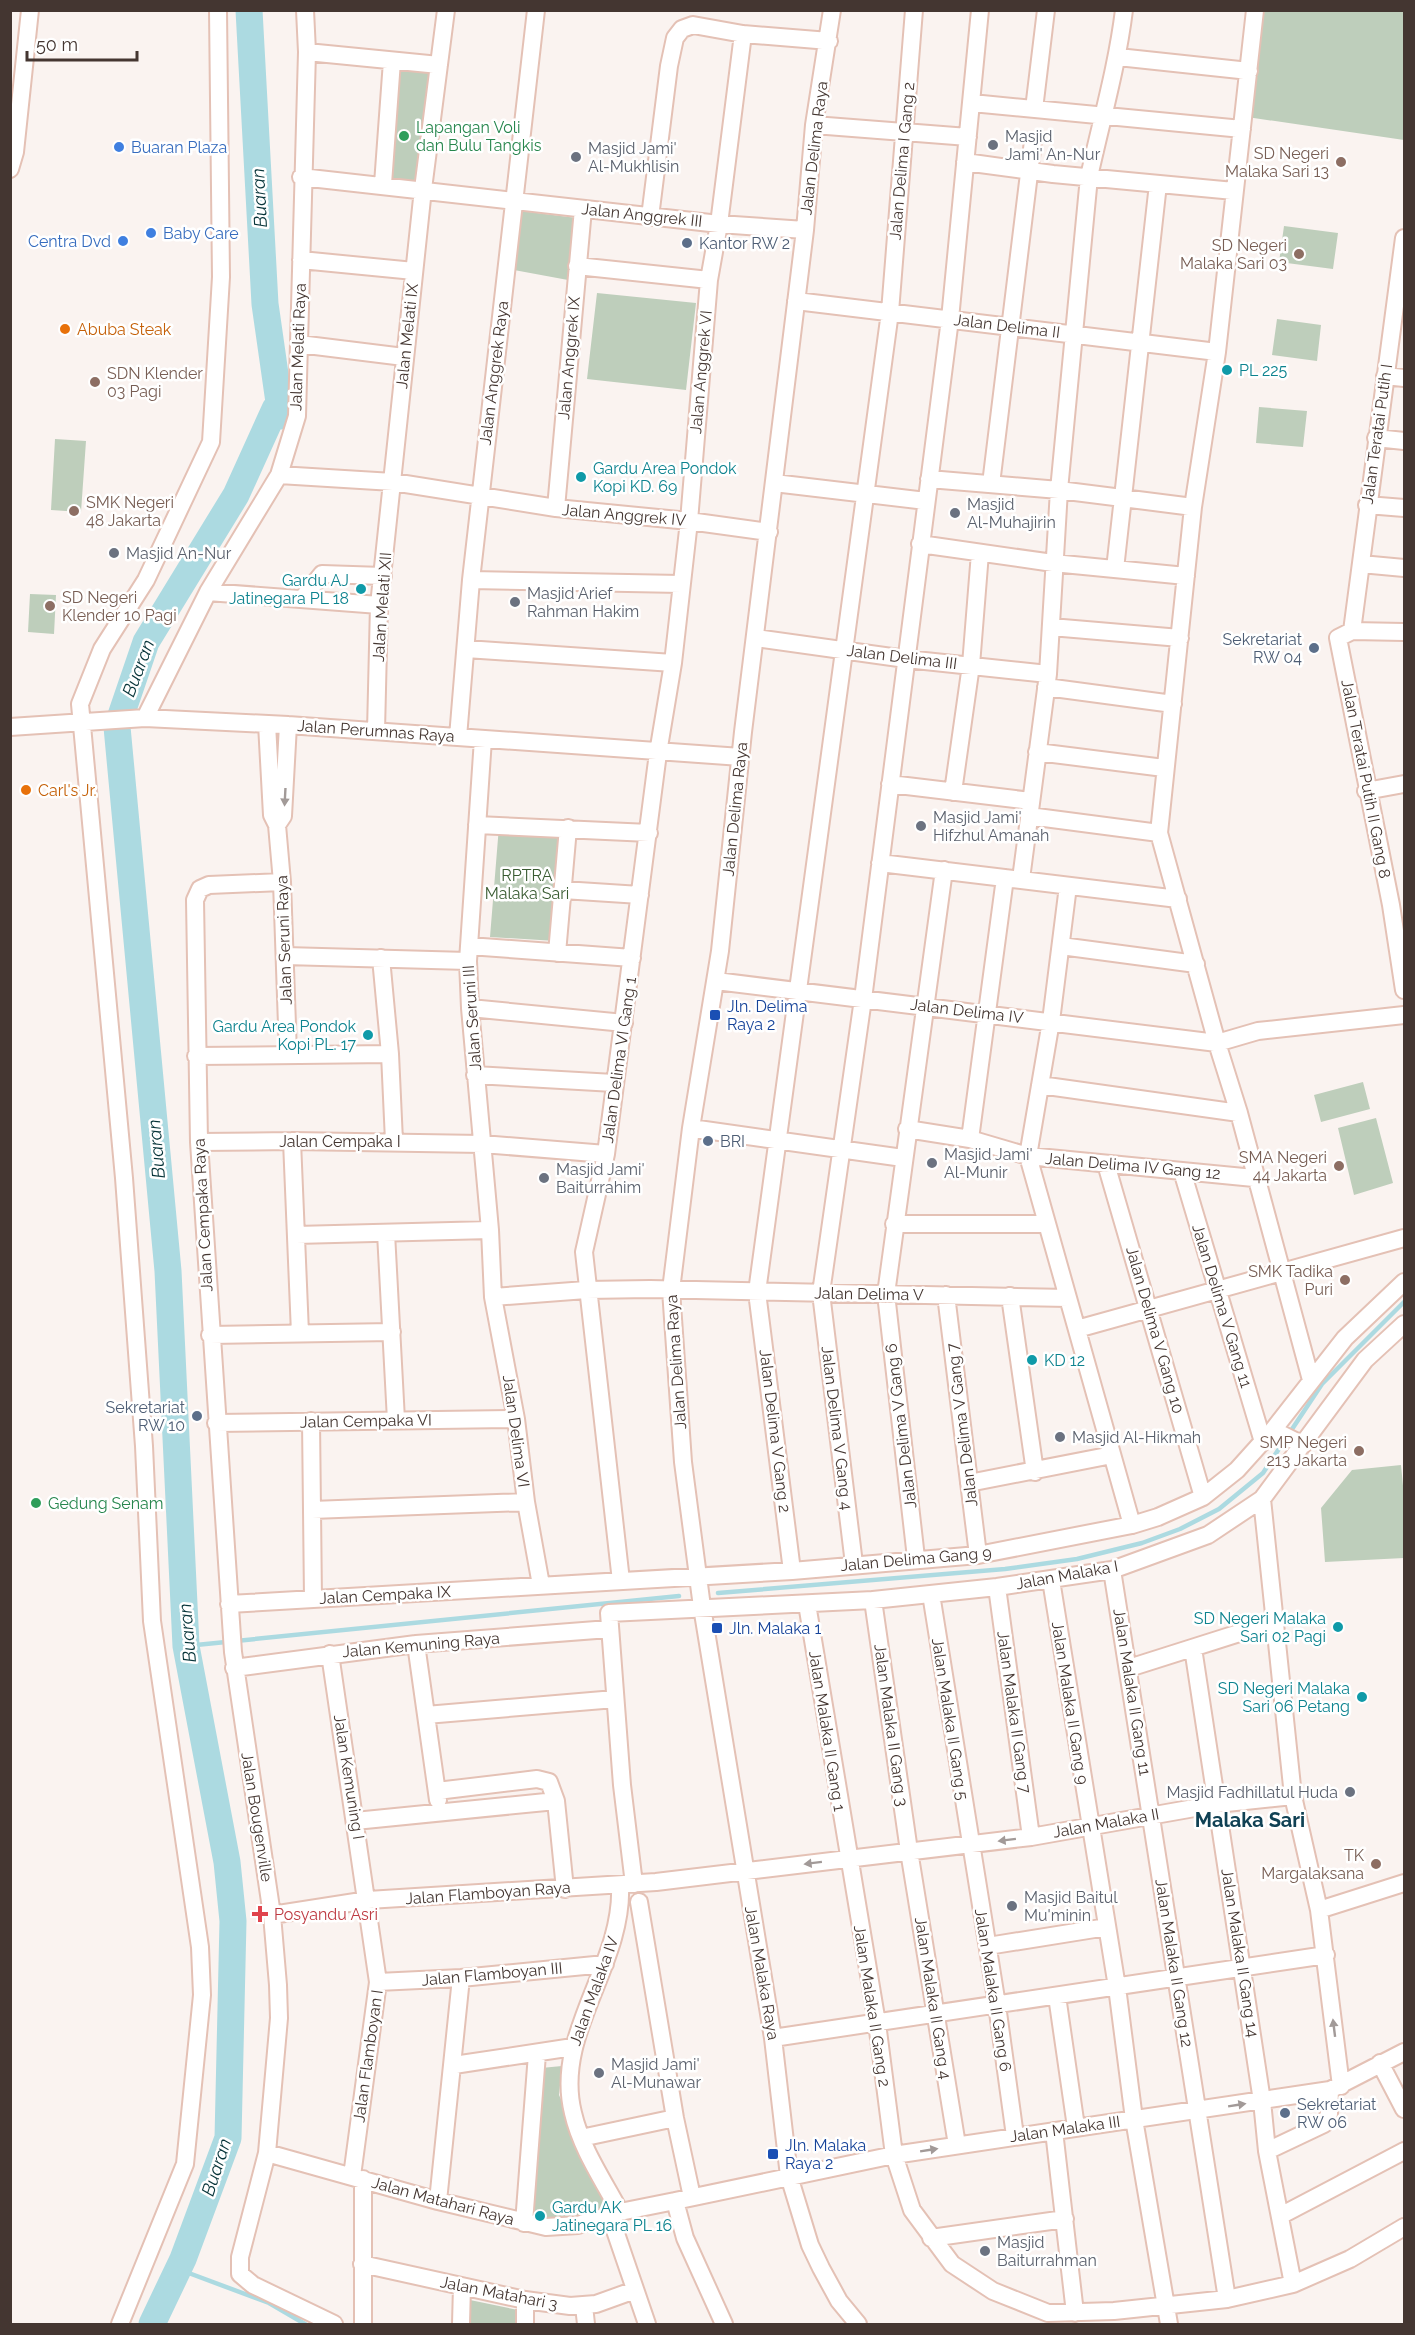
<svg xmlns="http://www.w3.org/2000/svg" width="1415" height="2335" font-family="Raleway,sans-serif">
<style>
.green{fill:#becebb}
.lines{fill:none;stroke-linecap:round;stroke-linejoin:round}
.stream{stroke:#acdae1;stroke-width:4.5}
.river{stroke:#acdae1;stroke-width:27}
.minor-casing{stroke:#e4c1b5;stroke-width:20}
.minor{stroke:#fff;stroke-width:16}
.oneway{fill:#a29a98}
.leisure-dot{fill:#2e9e5b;stroke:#fff;stroke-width:2}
.worship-dot{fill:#6b7280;stroke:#fff;stroke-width:2}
.shop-dot{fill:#3f7fe0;stroke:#fff;stroke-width:2}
.education-dot{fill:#8d6e63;stroke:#fff;stroke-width:2}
.service-dot{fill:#5c6f8a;stroke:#fff;stroke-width:2}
.food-dot{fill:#e8710a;stroke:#fff;stroke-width:2}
.culture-dot{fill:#0f9aa8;stroke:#fff;stroke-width:2}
.transit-dot{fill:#1a4fb4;stroke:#fff;stroke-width:2}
.health-dot{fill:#e0444e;stroke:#fff;stroke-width:2}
.labels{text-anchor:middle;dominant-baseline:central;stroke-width:5;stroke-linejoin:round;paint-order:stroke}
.leisure-label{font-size:16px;fill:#27864d;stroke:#fff;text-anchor:start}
.worship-label{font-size:16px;fill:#5b616d;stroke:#fff;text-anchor:start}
.shop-label{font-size:16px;fill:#366cbe;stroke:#fff;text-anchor:start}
.street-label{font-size:16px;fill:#443631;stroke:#fff}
.education-label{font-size:16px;fill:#785e54;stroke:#fff;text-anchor:end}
.service-label{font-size:16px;fill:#4e5e75;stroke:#fff;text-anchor:start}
.food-label{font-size:16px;fill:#c56008;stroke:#fff;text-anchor:start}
.culture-label{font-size:16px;fill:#0d838f;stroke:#fff;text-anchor:start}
.park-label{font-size:16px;fill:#395b31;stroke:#fff}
.transit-label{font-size:16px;fill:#164399;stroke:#fff;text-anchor:start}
.health-label{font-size:16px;fill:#be3a42;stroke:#fff;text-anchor:start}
.water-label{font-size:18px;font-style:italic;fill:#063439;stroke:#fff}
.quarter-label{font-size:20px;font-weight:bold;fill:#104154;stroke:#fff}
</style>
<rect width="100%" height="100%" fill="#faf3f0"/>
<!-- green -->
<path class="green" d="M1259,11h145v129l-157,-23z
M394,64l39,2 -15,119 -33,-3z
M521,211l56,7 -9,62 -54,-10z
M1284,226l54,7 -5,36 -54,-7z
M597,293l99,10 -10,87 -99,-11z
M1277,319l44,6 -4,36 -45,-6z
M1259,407l48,4 -4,36 -47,-4z
M55,439l31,2 -5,71 -30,-2z
M30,594l26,1 -2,39 -26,-2z
M499,826l65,5 -8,110 -66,-4z
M1363,1082l7,27 -49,13 -7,-27z
M1376,1118l17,65 -39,12 -16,-67z
M1401,1465l3,31v62l-79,4 -4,-54 31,-38z
M562,2066l-3,29 52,114 -66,15 -14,-5 10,-151z
M470,2300l48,10v14h-49z"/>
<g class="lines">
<!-- stream -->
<path class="stream" d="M718,1593l287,-24 72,-10 65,-16 38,-14 39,-20 44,-36 59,-89 82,-82
M186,1646l493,-50
M178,2269l91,34 36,21"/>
<!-- river -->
<path class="river" d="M152,2324l31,-65 45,-121 5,-217 -6,-59 -41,-216 -18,-375 -51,-544 29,-85 90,-147 39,-86 6,7 -16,-112 -16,-294"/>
<!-- minor casing -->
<g class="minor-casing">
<path id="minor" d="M832,10l-18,115 -9,105 -62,502 -23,219 -29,177 -20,162 12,172 19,145 71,431 16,138 21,69 11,23 18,33 19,23
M1255,10l-38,342 -24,155 -34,326 58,210 22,70 72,267
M307,52l132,13
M1118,57l131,14
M972,103l270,26
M1034,109l12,-99
M814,125l154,12
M965,162l88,12 181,17
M10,169l5,-17 15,-142
M301,177l418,47 86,6
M383,184l9,-123
M650,217l19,-151 6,-28 7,-9 11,-4 50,9 86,7
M301,260l113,11
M577,266l132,14
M796,301l421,51
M299,344l105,13
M1385,376l19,2
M1376,438l28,3
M279,475l114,7 163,26 133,13 80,11
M929,479l130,11 134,17
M774,483l152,18
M991,484l42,-343
M1367,505l37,3
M556,508l27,-299
M920,544l133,19 133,13
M1361,564l43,4
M1115,569l43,-385
M471,580l210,4
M208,592l171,13
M302,599l20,-25 61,2
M1051,627l129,11
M1352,631l52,-393
M1404,632l-52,-1 -14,7 53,267 13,85
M756,638l150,21 142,15
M466,649l207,14
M1046,687l127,17
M145,718l63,-126 71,-117 18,-59 10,-364 -2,-42
M267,724l5,91 5,10 5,57 6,172
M10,727l135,-9 143,7 453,32
M376,731l3,-126 44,-416 23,-179
M458,737l13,-157 65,-570
M483,739l-15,222 2,47 20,222 3,67 23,122 10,83 15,83
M1037,752l127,16
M890,784l141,17
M1366,791l38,-7
M953,792l18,-127 9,-112
M1029,816l130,17
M277,825l6,-9 5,-91
M477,825l172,8
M880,863l298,36
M1021,879l27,-205 11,-184 30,-313c12,-55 28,-110 35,-167
M282,882l-73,3 -9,4 -5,11 4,242 34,510 39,263 6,70 1,33 -12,135 -27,104v17l13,11 81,39
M1068,886l-17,135 -23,135 104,369
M563,890l77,5
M469,946l163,12
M1061,946l135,18
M557,953l11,-125
M285,956l183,5
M381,958l9,96 4,87
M716,981l501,62 41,-12 146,-16
M470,1008l154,15
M196,1056l194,-2
M475,1075l139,8
M1040,1085l199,28
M691,1128l212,30
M907,1129l63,10 58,17 226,22
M970,1139l35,-261
M292,1141l8,192
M199,1142l93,-1 190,3 124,10
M1106,1164l97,333
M1182,1171l81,271
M894,1224h153
M386,1233l10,187
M296,1235l194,-5
M946,1295l32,260
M1010,1296l25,176
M493,1297l93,-7 64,-1 418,9
M1077,1329l327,-91
M210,1335l182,-3
M311,1421l2,178
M216,1423l300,-4
M1273,1430l30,15
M969,1483l143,-28
M1262,1499l31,297 26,114 22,176
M312,1510l214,-8
M916,1558l-30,-264 58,-424
M854,1564l-33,-271 42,-294 87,-680 30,-309
M1112,1570l115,729
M792,1571l-35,-279 133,-980 24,-302
M1051,1580l66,407 17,132 35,205
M621,1581l-37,-329 22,-98 52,-401 15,-90 16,-142 20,-241 10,-56 24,-190
M997,1587l34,250
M931,1594l66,411 18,131
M873,1600l36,251 48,294
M229,1604l563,-33 186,-16 154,-30 26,-8 45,-20 34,-27 36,-40 72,-92 59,-56
M807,1604l70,419 17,132 18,55 40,54 41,27 55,22 66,-2 113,-12 66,-15 57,-25 54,-32
M416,1644l22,156
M1193,1648l69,453 5,50 26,133
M330,1654l48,328 -26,194
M234,1668l182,-24 193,-15
M1129,1668l145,-46
M426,1715l189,-16
M437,1791l100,-12 12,3 7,19 9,88
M355,1821l201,-20
M634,1884l-12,-99 -13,-172 264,-13 124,-13 115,-17 96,-35 54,-36 103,-139 39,-36
M620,1885c4,80 -67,148 -47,228 8,35 30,67 47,99l55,-11 10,37 39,86
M639,1902l36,216 17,79
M1319,1910l85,-27
M272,1915l96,-15 288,-18 375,-45 186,-33 76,-8
M988,1946l119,-19
M378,1982l83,-4 144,-14
M1057,1996l19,131
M773,2038l553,-83
M1380,2063l24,46
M454,2065l119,-18
M1054,2131l21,182
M581,2138l94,-20
M1267,2151l57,-27 5,-10 1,-24
M267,2153l171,48 108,26 32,-2 42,-13
M363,2179v145
M438,2201l23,-223
M675,2201l219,-46 436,-65 74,-38
M610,2216l37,108
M1280,2216l124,-65
M524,2223l13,-169
M931,2238l134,-19
M362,2264l163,36 45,6 26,-2 39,-14
M525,2300v24
M584,2306l2,18
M120,2324l65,-160 17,-169 -2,-48 -48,-326 -8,-175 -20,-268 -44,-474 22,-55 44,-69 65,-138 10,-165 -3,-267
M461,2324l1,-38"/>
</g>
<!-- minor -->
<use href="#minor" class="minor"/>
</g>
<!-- one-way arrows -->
<defs><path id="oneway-solid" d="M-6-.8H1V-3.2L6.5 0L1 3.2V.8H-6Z" transform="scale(1.5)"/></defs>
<g class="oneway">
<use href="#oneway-solid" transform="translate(285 797) rotate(93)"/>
<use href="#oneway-solid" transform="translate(1007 1840) rotate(173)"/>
<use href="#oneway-solid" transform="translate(813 1863) rotate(173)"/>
<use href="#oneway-solid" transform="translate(1334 2028) rotate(-97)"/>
<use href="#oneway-solid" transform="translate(1237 2105) rotate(-9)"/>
<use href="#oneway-solid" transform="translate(929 2150) rotate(-9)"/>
</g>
<!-- markers -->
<g class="leisure-dot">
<circle cx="404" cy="136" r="6"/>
<circle cx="36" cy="1503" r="6"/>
</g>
<g class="worship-dot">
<circle cx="993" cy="145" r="6"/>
<circle cx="576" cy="157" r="6"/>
<circle cx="955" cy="513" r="6"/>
<circle cx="114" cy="553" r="6"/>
<circle cx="515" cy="602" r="6"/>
<circle cx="921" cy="826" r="6"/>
<circle cx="932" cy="1163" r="6"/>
<circle cx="544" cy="1178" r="6"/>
<circle cx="1060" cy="1437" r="6"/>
<circle cx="1350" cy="1792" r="6"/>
<circle cx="1012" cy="1906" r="6"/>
<circle cx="599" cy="2073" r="6"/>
<circle cx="985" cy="2251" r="6"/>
</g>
<g class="shop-dot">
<circle cx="119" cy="147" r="6"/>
<circle cx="151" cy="233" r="6"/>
<circle cx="123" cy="241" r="6"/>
</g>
<g class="education-dot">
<circle cx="1341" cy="162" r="6"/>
<circle cx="1299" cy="254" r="6"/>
<circle cx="95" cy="382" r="6"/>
<circle cx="74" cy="511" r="6"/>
<circle cx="50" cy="606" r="6"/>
<circle cx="1339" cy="1166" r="6"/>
<circle cx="1345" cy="1280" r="6"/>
<circle cx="1359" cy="1451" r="6"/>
<circle cx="1376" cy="1864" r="6"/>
</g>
<g class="service-dot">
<circle cx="687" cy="243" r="6"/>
<circle cx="1314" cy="648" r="6"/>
<circle cx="708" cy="1141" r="6"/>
<circle cx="197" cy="1416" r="6"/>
<circle cx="1285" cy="2113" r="6"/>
</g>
<g class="food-dot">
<circle cx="65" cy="329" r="6"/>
<circle cx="26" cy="790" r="6"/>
</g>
<g class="culture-dot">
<circle cx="1227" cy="370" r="6"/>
<circle cx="581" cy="477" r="6"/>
<circle cx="361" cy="589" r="6"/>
<circle cx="368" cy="1035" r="6"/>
<circle cx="1032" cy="1360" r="6"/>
<circle cx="1338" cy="1627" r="6"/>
<circle cx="1362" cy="1697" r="6"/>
<circle cx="540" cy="2216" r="6"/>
</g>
<g class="transit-dot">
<rect x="709" y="1009" width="12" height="12" rx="3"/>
<rect x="711" y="1622" width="12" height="12" rx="3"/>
<rect x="767" y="2148" width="12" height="12" rx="3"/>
</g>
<path class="health-dot" d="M257 1905h6v6h6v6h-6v6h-6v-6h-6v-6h6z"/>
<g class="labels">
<!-- leisure labels -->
<g class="leisure-label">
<text x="416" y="127">Lapangan Voli<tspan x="416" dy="18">dan Bulu Tangkis</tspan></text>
<text x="48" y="1503">Gedung Senam</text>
</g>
<!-- worship labels -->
<g class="worship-label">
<text x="1005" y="136">Masjid<tspan x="1005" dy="18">Jami' An-Nur</tspan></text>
<text x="588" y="148">Masjid Jami'<tspan x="588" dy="18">Al-Mukhlisin</tspan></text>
<text x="967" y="504">Masjid<tspan x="967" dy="18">Al-Muhajirin</tspan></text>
<text x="126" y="553">Masjid An-Nur</text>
<text x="527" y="593">Masjid Arief<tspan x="527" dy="18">Rahman Hakim</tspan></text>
<text x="933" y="817">Masjid Jami'<tspan x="933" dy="18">Hifzhul Amanah</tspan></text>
<text x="944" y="1154">Masjid Jami'<tspan x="944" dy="18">Al-Munir</tspan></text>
<text x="556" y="1169">Masjid Jami'<tspan x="556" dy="18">Baiturrahim</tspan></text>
<text x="1072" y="1437">Masjid Al-Hikmah</text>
<text x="1338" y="1792" text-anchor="end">Masjid Fadhillatul Huda</text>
<text x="1024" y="1897">Masjid Baitul<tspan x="1024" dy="18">Mu'minin</tspan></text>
<text x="611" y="2064">Masjid Jami'<tspan x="611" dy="18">Al-Munawar</tspan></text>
<text x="997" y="2242">Masjid<tspan x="997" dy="18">Baiturrahman</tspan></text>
</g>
<!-- shop labels -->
<g class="shop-label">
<text x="131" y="147">Buaran Plaza</text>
<text x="163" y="233">Baby Care</text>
<text x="111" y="241" text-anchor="end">Centra Dvd</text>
</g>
<!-- street labels -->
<g class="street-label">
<text transform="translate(814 148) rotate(-83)">Jalan Delima Raya</text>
<text transform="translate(902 161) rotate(-85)">Jalan Delima I Gang 2</text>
<text transform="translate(642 215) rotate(6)">Jalan Anggrek III</text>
<text transform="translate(1007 326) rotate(7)">Jalan Delima II</text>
<text transform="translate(407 336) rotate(-84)">Jalan Melati IX</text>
<text transform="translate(298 347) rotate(-88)">Jalan Melati Raya</text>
<text transform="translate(569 358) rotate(-85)">Jalan Anggrek IX</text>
<text transform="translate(701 372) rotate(-85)">Jalan Anggrek VI</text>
<text transform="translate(494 373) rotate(-83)">Jalan Anggrek Raya</text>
<text transform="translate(1377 434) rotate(-82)">Jalan Teratai Putih I</text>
<text transform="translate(624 515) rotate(5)">Jalan Anggrek IV</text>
<text transform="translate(382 607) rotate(-86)">Jalan Melati XII</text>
<text transform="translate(902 657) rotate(7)">Jalan Delima III</text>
<text transform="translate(376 731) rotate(4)">Jalan Perumnas Raya</text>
<text transform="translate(1366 779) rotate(79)">Jalan Teratai Putih II Gang 8</text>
<text transform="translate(735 809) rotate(-84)">Jalan Delima Raya</text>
<text transform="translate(284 940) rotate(-92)">Jalan Seruni Raya</text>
<text transform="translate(967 1011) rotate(7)">Jalan Delima IV</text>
<text transform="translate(472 1018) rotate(-94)">Jalan Seruni III</text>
<text transform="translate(619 1060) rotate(-82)">Jalan Delima VI Gang 1</text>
<text x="340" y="1141">Jalan Cempaka I</text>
<text transform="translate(1133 1166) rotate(5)">Jalan Delima IV Gang 12</text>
<text transform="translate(203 1215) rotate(-93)">Jalan Cempaka Raya</text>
<text transform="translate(869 1294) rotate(1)">Jalan Delima V</text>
<text transform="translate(1222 1306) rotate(73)">Jalan Delima V Gang 11</text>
<text transform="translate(1155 1330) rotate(74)">Jalan Delima V Gang 10</text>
<text transform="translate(676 1362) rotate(-94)">Jalan Delima Raya</text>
<text transform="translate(366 1421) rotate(-1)">Jalan Cempaka VI</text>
<text transform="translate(962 1425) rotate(-97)">Jalan Delima V Gang 7</text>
<text transform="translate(901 1426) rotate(-97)">Jalan Delima V Gang 6</text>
<text transform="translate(837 1428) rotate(83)">Jalan Delima V Gang 4</text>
<text transform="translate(516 1431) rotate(82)">Jalan Delima VI</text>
<text transform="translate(775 1431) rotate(83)">Jalan Delima V Gang 2</text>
<text transform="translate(916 1559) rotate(-5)">Jalan Delima Gang 9</text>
<text transform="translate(1067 1575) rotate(-10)">Jalan Malaka I</text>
<text transform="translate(385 1595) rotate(-3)">Jalan Cempaka IX</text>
<text transform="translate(421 1645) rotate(-5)">Jalan Kemuning Raya</text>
<text transform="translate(1132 1692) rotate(81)">Jalan Malaka II Gang 11</text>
<text transform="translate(1070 1703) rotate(81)">Jalan Malaka II Gang 9</text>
<text transform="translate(1014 1712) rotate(82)">Jalan Malaka II Gang 7</text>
<text transform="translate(950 1719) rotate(81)">Jalan Malaka II Gang 5</text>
<text transform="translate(891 1725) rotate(82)">Jalan Malaka II Gang 3</text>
<text transform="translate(827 1731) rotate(81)">Jalan Malaka II Gang 1</text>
<text transform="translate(349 1777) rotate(81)">Jalan Kemuning I</text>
<text transform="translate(257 1817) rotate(81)">Jalan Bougenville</text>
<text transform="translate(1106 1823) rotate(-10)">Jalan Malaka II</text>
<text transform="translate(488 1893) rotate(-4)">Jalan Flamboyan Raya</text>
<text transform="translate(1240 1953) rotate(81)">Jalan Malaka II Gang 14</text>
<text transform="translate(1174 1963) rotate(81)">Jalan Malaka II Gang 12</text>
<text transform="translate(762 1973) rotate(80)">Jalan Malaka Raya</text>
<text transform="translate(492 1974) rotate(-5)">Jalan Flamboyan III</text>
<text transform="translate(993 1990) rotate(81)">Jalan Malaka II Gang 6</text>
<text transform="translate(594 1991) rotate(-70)">Jalan Malaka IV</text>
<text transform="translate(933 1998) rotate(81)">Jalan Malaka II Gang 4</text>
<text transform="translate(872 2006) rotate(81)">Jalan Malaka II Gang 2</text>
<text transform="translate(368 2056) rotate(-82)">Jalan Flamboyan I</text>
<text transform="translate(1065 2129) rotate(-8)">Jalan Malaka III</text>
<text transform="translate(443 2201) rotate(15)">Jalan Matahari Raya</text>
<text transform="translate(499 2293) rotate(11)">Jalan Matahari 3</text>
</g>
<!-- education labels -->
<g class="education-label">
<text x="1329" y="153">SD Negeri<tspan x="1329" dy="18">Malaka Sari 13</tspan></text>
<text x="1287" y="245">SD Negeri<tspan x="1287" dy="18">Malaka Sari 03</tspan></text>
<text x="107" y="373" text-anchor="start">SDN Klender<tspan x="107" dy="18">03 Pagi</tspan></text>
<text x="86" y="502" text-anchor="start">SMK Negeri<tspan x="86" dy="18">48 Jakarta</tspan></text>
<text x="62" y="597" text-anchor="start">SD Negeri<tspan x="62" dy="18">Klender 10 Pagi</tspan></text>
<text x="1327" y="1157">SMA Negeri<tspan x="1327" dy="18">44 Jakarta</tspan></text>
<text x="1333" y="1271">SMK Tadika<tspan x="1333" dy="18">Puri</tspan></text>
<text x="1347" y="1442">SMP Negeri<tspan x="1347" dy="18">213 Jakarta</tspan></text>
<text x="1364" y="1855">TK<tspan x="1364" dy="18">Margalaksana</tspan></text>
</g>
<!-- service labels -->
<g class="service-label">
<text x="699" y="243">Kantor RW 2</text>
<text x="1302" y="639" text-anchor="end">Sekretariat<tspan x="1302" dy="18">RW 04</tspan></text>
<text x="720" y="1141">BRI</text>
<text x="185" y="1407" text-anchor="end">Sekretariat<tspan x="185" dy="18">RW 10</tspan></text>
<text x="1297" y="2104">Sekretariat<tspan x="1297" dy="18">RW 06</tspan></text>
</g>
<!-- food labels -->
<g class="food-label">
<text x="77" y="329">Abuba Steak</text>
<text x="38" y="790">Carl's Jr.</text>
</g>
<!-- culture labels -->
<g class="culture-label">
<text x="1239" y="370">PL 225</text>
<text x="593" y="468">Gardu Area Pondok<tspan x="593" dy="18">Kopi KD. 69</tspan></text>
<text x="349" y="580" text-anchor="end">Gardu AJ<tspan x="349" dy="18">Jatinegara PL 18</tspan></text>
<text x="356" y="1026" text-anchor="end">Gardu Area Pondok<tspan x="356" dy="18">Kopi PL. 17</tspan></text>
<text x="1044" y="1360">KD 12</text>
<text x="1326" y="1618" text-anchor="end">SD Negeri Malaka<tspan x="1326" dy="18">Sari 02 Pagi</tspan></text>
<text x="1350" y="1688" text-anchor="end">SD Negeri Malaka<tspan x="1350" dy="18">Sari 06 Petang</tspan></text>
<text x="552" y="2207">Gardu AK<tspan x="552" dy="18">Jatinegara PL 16</tspan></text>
</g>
<!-- park labels -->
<g class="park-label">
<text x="527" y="875">RPTRA<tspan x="527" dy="18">Malaka Sari</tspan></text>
</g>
<!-- transit labels -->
<g class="transit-label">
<text x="727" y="1006">Jln. Delima<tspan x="727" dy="18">Raya 2</tspan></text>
<text x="729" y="1628">Jln. Malaka 1</text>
<text x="785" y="2145">Jln. Malaka<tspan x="785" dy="18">Raya 2</tspan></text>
</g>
<!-- health labels -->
<g class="health-label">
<text x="274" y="1914">Posyandu Asri</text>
</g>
<!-- water labels -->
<g class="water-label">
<text transform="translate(259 198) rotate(-93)">Buaran</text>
<text transform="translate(138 668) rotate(-69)">Buaran</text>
<text transform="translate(156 1149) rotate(-95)">Buaran</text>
<text transform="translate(187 1633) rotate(-95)">Buaran</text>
<text transform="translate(216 2167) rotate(-72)">Buaran</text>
</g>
<!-- quarter labels -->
<g class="quarter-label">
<text x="1250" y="1820">Malaka Sari</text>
</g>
</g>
<!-- border -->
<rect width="1415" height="2335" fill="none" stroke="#443631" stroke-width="24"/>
<!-- scale -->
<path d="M27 51v9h110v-9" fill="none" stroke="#443631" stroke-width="3"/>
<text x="36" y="51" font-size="18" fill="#443631" stroke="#ffffff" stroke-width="4.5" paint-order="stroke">50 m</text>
</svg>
